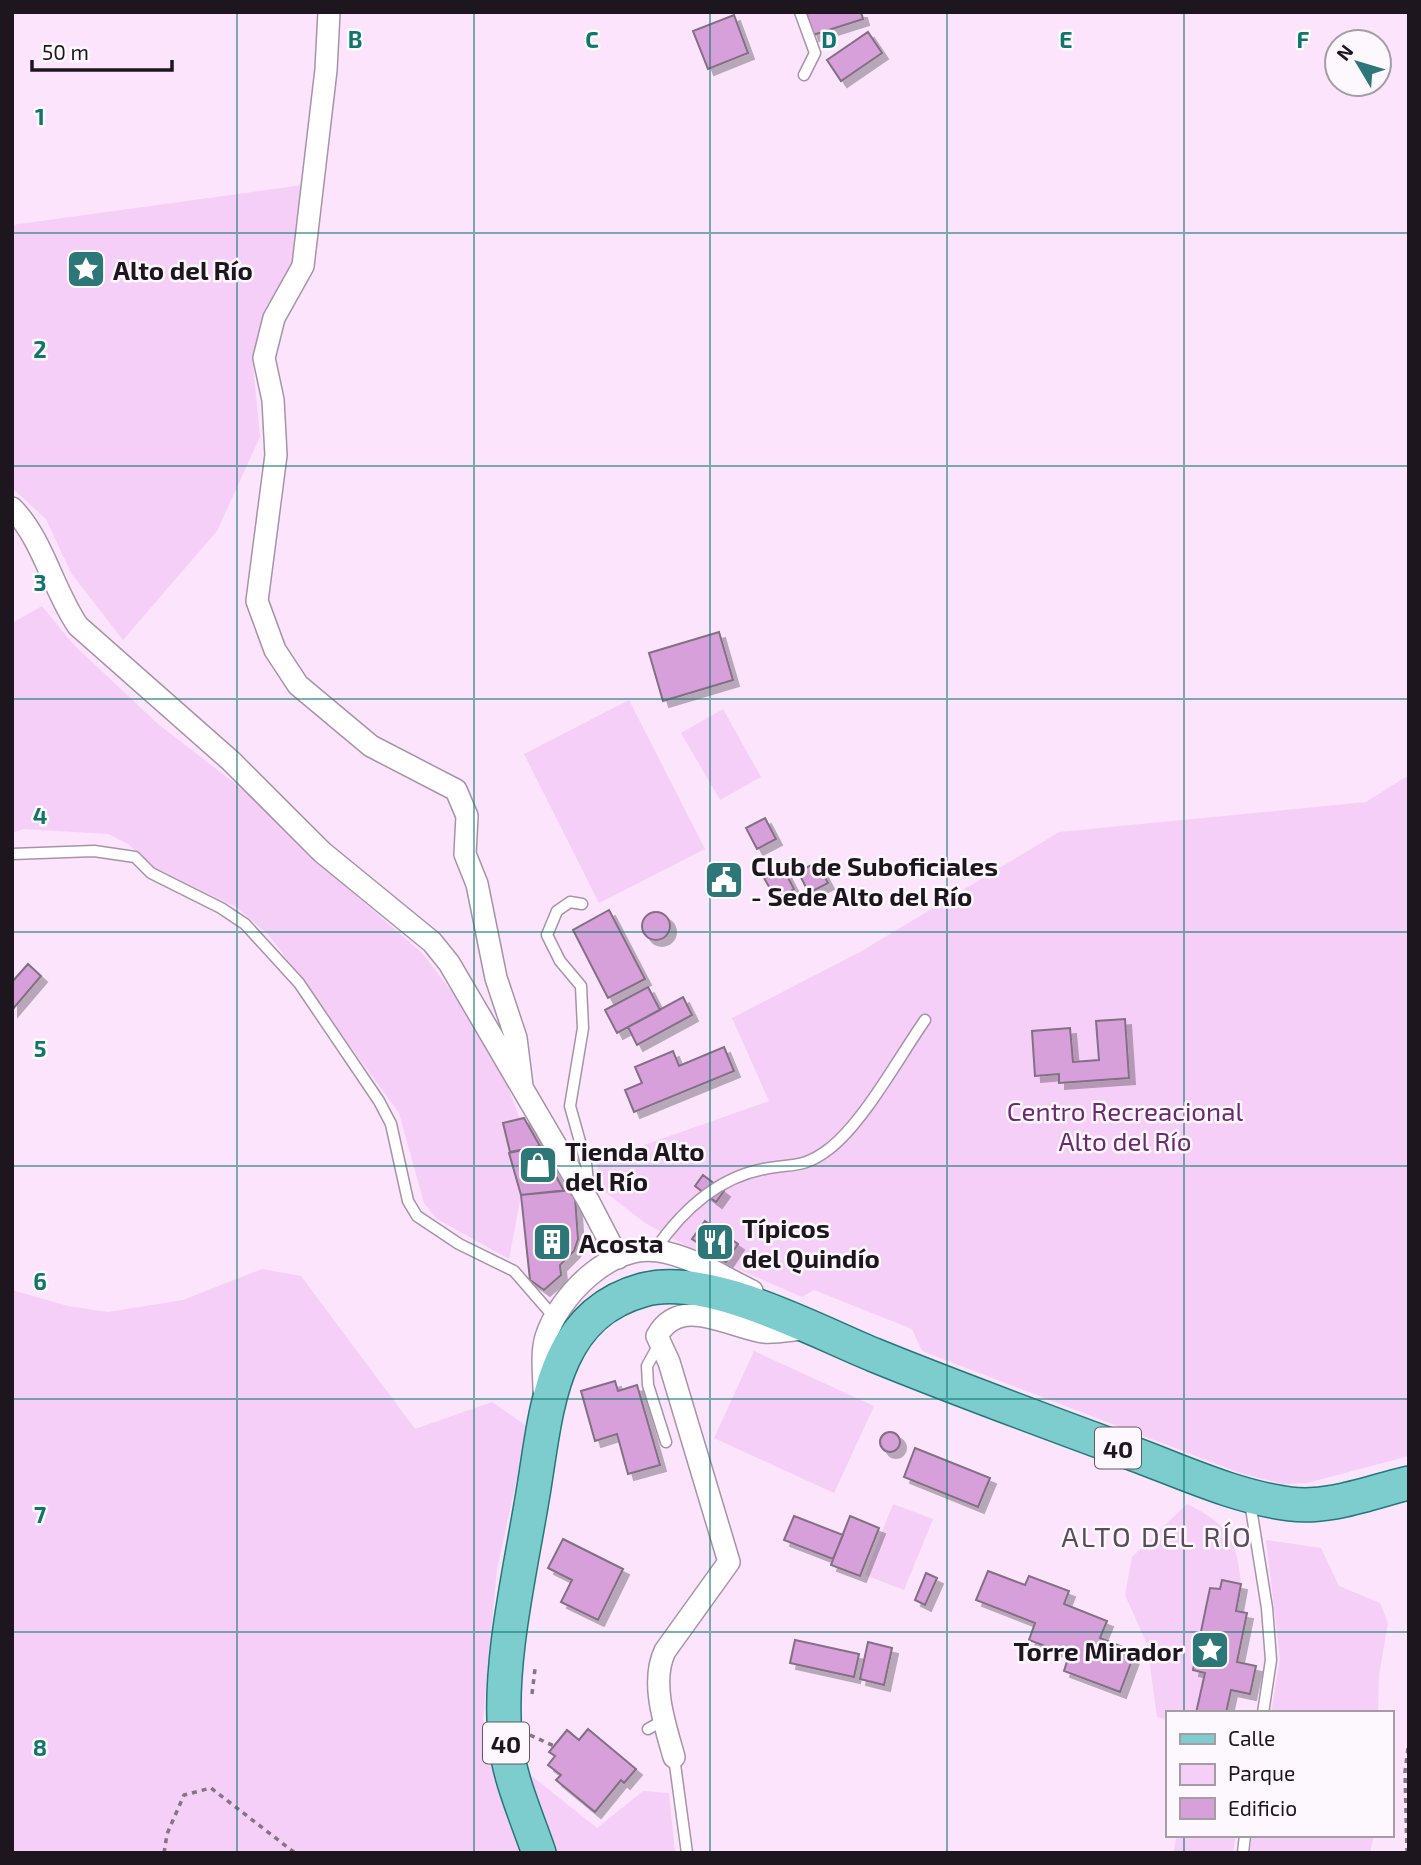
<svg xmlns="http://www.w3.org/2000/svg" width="1421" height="1865" font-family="'Exo 2',sans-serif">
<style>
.green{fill:#f5cff7}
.building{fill:#d8a0db;stroke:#826f83;stroke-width:2;filter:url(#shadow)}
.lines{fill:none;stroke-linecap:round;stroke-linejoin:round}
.service-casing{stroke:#a793a8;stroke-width:13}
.minor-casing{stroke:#a793a8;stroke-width:24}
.primary-casing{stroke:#24777b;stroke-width:36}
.path{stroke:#837584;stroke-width:3.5;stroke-dasharray:5 5;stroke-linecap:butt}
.service{stroke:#fff;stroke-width:10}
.minor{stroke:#fff;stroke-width:21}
.primary{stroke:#7dcdce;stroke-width:33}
.grid{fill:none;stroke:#0f766e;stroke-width:2;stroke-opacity:0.55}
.labels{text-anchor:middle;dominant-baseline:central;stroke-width:5;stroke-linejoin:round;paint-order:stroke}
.shield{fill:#fdf8fd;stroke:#615a61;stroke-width:2}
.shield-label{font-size:24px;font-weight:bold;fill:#1e161e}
.poi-label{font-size:26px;font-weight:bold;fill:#1e161e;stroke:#fdf8fd;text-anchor:start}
.park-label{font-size:26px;fill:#6b2970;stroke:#fdf8fd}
.neighbourhood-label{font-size:28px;letter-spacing:2px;fill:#5c4a5d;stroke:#fdf8fd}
.grid-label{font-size:23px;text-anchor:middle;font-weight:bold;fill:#0f766e;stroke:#fdf8fd;stroke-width:5;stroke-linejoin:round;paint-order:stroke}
</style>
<defs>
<filter id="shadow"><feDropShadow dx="6" dy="6" stdDeviation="0" flood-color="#0004"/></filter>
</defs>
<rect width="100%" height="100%" fill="#fbe4fc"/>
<!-- green -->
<path class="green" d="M303,185l-5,74 -33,49 -12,57 7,72 -43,94 -94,109 -52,-67 -25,-54 -34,-31v-263z
M42,606l31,38 85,80 88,68 106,100 70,61 48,62 37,70 13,34 -17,5 18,71 -12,64 -72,-40 -13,-16 -25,-90 -130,-178 -33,-28 -81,-39 -27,-24 -20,-10 -84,-5 -12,4v-210z
M629,700l76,149 -106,54 -75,-149z
M723,709l38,68 -41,23 -39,-67z
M1409,775v681l-102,27 -24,1 -43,-11 -318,-122 -10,-22 -98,-39 -12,7 -110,-48 -47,-26 -40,-31 -9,-30 173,-61 -37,-83 128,-66 199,-120 307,-30z
M262,1269l39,7 114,153 77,-27 36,25 -31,142 -14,150 39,134h-510v-563l56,16 40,6 75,-12z
M754,1351l120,55 -40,87 -120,-55z
M893,1504l40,15 -29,71 -39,-15z
M1187,1504c40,19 50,36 54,80l-19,-4 -2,9 -10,-1 -17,82 12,3 -9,40h-29v7l-10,-3 -10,-73 -22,-49 7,-38z
M1266,1540l55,8 18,38 41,17 8,20 -9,52 -1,38h-107l9,-54z
M528,1773l69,55 46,-37 26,2 6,60h-114l-10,-5z
M1177,1835h59l-3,18h-60z
M1252,1835h122l-4,18h-120z"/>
<!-- building -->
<path class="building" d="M806,12h55l2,7 -50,16z
M734,15l14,38 -40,16 -15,-38z
M868,32l14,21 -41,28 -14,-21z
M719,632l14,48 -70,21 -14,-48z
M765,818l11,21 -19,10 -11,-21z
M817,862l11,21 -19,10 -11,-21z
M783,868l11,21 -18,10 -12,-21z
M609,910l36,69 -37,19 -35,-68z
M642 926a14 14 0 1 1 28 0a14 14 0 1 1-28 0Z
M28,964l13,12 -29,34v-28z
M648,987l12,23 -43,23 -12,-23z
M683,997l9,18 -55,30 -9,-18z
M1125,1019l4,59 -70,5v-9l-24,2 -3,-45 38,-3 3,34 26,-2 -3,-39z
M724,1047l10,24 -100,41 -9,-22 17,-7 -7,-16 38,-16 6,15z
M524,1118l16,28 -30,6 -7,-29z
M540,1146l24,45 -43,4 -12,-42z
M703,1175l21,16 -8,11 -21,-16z
M567,1190l8,7 3,42 -4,12 -14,14 1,10 -17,15 -14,-10 -9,-85z
M705,1221l33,23 -12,18 -34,-23z
M615,1381l3,10 19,-6 23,80 -32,9 -11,-40 -22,7 -14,-50z
M880 1442a10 10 0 1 1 20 0a10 10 0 1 1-20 0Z
M915,1448l75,30 -12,29 -74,-30z
M794,1516l49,19 -10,24 -49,-19z
M850,1516l29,12 -19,48 -29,-11z
M563,1539l60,30 -25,51 -37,-18 11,-22 -24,-12z
M988,1571l37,14 4,-9 40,15 -5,13 43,17 -7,17 35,14 -15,40 -56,-21 5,-16 -40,-15 6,-17 -59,-23z
M926,1573l11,5 -12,27 -10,-5z
M1222,1580l19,4 -5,27 11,2 -10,49 19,4 -6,28 -19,-4 -5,23h-30l9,-40 -12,-3 17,-82 10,1z
M795,1640l64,14 -5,23 -64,-14z
M868,1642l24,6 -8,37 -24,-6z
M588,1729l48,40 -12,14 -3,-3 -26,32 -39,-32 5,-5 -13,-10 7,-9 -6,-4 18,-22 12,10z"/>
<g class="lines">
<!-- service casing -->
<g class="service-casing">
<path id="service" d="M800,12l15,41 -11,22
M12,854l82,-3 41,6 16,16 70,35 24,16 54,59 80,118 12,23 17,77 9,15 42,28 55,27 40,46
M582,904l-12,-2 -13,9 -10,24 13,26 21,25 2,42 -13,78 16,57 3,29
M655,1250c26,-38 62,-72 109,-81 28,-6 39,0 65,-20 35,-27 70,-92 96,-129
M659,1344l-12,22 1,19 18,57
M1250,1502l17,106 4,52 -8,53
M648,1729l16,-9
M674,1757l13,96
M1243,1853l2,-18"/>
</g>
<!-- minor casing -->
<g class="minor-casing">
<path id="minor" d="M329,12l-3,58 -23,196 -29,52 -10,40 9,42 3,55 -19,146 18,49 23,35 73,61 85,44 11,26 -2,38 12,30 19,94 20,60 6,48
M12,508c31,31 41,82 66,118l153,135 91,91 110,90 17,21 140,239 29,56
M544,1391c0,-17 -3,-38 2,-54 13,-41 65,-94 112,-86 33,5 65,26 94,40
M674,1757c-9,-32 -24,-75 -9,-106l64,-89 -60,-200 -12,-26c23,-42 72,-9 107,-4 12,1 27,-2 39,-3"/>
</g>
<!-- primary casing -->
<g class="primary-casing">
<path id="primary" d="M539,1853c-13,-38 -31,-77 -34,-116 -7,-79 18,-177 30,-256 12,-76 19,-167 108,-191 64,-18 170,40 231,65 86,35 173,67 260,99 51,19 102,43 156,50 41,5 80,-12 119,-21"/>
</g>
<!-- path -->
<path class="path" d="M532,1694l3,-25 -2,-4
M530,1735l24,11
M164,1853l3,-19 17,-39 27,-7 84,65
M1407,1853l-2,-81 4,-32"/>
<!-- service -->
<use href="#service" class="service"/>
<!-- minor -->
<use href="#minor" class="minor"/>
<!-- primary -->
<use href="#primary" class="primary"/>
</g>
<!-- grid -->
<path class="grid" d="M237,12v1841M474,12v1841M710,12v1841M947,12v1841M1184,12v1701M12,233h1397M12,466h1397M12,699h1397M12,932h1397M12,1166h1397M12,1399h1397M12,1632h1397M1184,1835v18"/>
<!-- icons -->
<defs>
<g id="sight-square" transform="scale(2.0125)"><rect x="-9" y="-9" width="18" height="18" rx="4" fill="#2d7778" stroke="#fdf8fd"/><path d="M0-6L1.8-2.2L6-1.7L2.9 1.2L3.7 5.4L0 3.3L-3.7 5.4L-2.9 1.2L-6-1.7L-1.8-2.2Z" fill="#fff"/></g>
<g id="civic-square" transform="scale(2.0125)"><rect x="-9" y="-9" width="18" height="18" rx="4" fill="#2d7778" stroke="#fdf8fd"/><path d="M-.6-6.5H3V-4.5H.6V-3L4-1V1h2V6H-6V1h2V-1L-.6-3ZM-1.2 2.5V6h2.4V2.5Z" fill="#fff"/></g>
<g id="shop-square" transform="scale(2.0125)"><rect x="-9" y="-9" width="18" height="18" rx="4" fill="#2d7778" stroke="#fdf8fd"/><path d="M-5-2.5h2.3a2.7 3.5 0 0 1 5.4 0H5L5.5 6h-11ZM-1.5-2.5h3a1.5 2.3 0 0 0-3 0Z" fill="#fff"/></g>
<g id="building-square" transform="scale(2.0125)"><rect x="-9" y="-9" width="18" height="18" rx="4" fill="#2d7778" stroke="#fdf8fd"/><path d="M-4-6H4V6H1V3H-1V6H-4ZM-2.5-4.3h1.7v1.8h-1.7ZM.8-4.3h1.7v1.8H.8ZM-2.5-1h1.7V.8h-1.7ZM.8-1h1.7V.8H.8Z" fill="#fff"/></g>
<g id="restaurant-square" transform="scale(2.0125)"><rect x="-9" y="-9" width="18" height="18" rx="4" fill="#2d7778" stroke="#fdf8fd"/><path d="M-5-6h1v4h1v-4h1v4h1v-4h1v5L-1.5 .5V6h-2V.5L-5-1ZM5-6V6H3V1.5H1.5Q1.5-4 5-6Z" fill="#fff"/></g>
</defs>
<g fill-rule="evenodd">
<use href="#sight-square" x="86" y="269"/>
<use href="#civic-square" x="724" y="880"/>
<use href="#shop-square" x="538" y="1165"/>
<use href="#building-square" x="552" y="1242"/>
<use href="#restaurant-square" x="715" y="1242"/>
<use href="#sight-square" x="1210" y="1650"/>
</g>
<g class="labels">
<!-- shield labels -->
<g class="shield">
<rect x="1095" y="1427.5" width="46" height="41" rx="5"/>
<rect x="483" y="1722.5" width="46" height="41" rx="5"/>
</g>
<g class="shield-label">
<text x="1118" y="1448">40</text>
<text x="506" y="1743">40</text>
</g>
<!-- poi labels -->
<g class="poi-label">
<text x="113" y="269">Alto del Río</text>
<text x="751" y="865">Club de Suboficiales<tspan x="751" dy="30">- Sede Alto del Río</tspan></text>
<text x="565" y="1150">Tienda Alto<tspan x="565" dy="30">del Río</tspan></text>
<text x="742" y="1227">Típicos<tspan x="742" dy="30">del Quindío</tspan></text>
<text x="579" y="1242">Acosta</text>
<text x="1183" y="1650" text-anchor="end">Torre Mirador</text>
</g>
<!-- park labels -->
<g class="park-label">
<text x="1125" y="1110">Centro Recreacional<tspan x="1125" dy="30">Alto del Río</tspan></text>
</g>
<!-- neighbourhood labels -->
<g class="neighbourhood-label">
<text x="1157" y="1536">ALTO DEL RÍO</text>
</g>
</g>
<g class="grid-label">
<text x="355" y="48">B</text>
<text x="592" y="48">C</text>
<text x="829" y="48">D</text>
<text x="1066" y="48">E</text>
<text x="1303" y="48">F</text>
<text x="40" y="125">1</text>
<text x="40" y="358">2</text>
<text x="40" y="591">3</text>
<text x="40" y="824">4</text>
<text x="40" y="1057">5</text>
<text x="40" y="1290">6</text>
<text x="40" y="1523">7</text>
<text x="40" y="1756">8</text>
</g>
<!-- border -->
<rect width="1421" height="1865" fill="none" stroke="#1e161e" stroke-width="28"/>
<!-- legend -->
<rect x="1166" y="1711" width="228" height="126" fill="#fdf8fd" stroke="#a49ea4" stroke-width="2"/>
<rect x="1180" y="1734" width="35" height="10" fill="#7dcdce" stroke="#a49ea4" stroke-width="2"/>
<text x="1228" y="1746" font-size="21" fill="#1e161e">Calle</text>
<rect x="1180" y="1764" width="35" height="21" fill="#f5cff7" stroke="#a49ea4" stroke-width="2"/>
<text x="1228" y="1781" font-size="21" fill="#1e161e">Parque</text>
<rect x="1180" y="1798" width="35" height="21" fill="#d8a0db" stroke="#a49ea4" stroke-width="2"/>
<text x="1228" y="1816" font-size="21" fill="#1e161e">Edificio</text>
<!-- north arrow -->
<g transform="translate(1358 63) rotate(308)"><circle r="33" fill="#fdf8fd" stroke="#a49ea4" stroke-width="2"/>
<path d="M0-5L12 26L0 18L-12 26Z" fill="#2d7778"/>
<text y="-10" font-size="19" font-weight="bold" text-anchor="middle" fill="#1e161e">N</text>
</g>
<!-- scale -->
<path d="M32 60v10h140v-10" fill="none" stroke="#1e161e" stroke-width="3.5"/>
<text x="42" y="60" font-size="21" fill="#1e161e" stroke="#fdf8fd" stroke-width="5" paint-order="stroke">50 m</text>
</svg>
